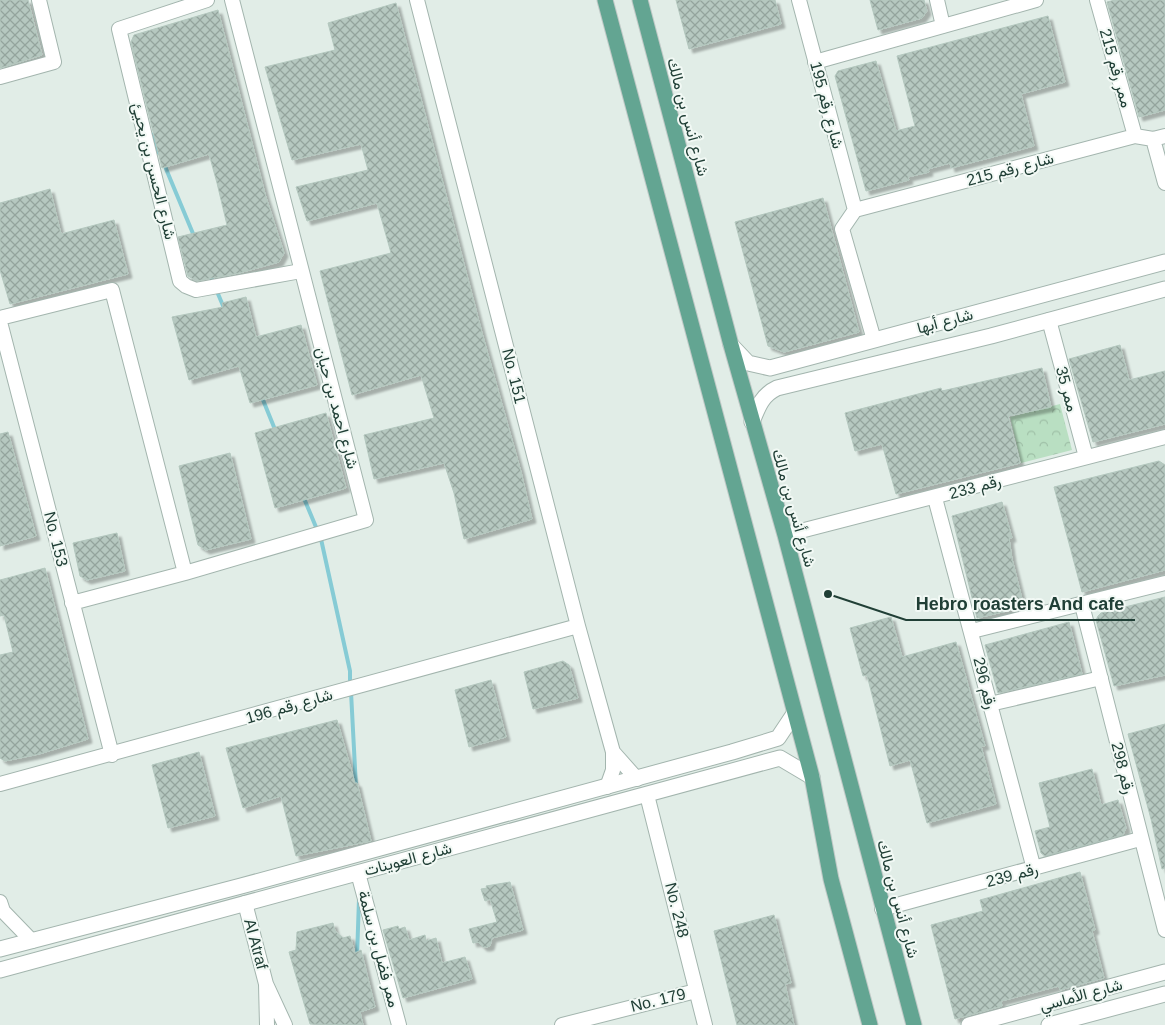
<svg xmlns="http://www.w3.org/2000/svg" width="1165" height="1025" font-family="Arial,Vazirmatn,sans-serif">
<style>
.park{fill:url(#park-crowns)}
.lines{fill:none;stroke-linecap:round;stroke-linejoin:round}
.stream{stroke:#86cbd5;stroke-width:4}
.building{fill:url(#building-cross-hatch);stroke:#b3c7be;filter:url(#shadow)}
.minor-casing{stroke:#a3b5ae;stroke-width:16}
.tertiary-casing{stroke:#a3b5ae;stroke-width:17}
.primary-casing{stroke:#c1c9c7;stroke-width:17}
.minor{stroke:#fff;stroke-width:14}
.tertiary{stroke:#fff;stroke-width:15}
.primary{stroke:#63a592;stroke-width:15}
.labels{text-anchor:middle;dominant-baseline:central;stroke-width:4;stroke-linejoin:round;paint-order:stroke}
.street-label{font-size:16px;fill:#203f36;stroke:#f2f9f5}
.leader{fill:none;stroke:#203f36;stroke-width:2}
.callout-dot{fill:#203f36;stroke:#f2f9f5;stroke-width:2}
.callout-label{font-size:18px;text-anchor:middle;font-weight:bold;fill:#203f36;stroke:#f2f9f5;stroke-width:4;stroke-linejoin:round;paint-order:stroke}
</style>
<defs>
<pattern id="park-crowns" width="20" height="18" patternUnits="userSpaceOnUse" patternTransform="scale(1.25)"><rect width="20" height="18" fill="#b9dfc2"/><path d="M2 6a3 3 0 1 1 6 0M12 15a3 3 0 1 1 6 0" fill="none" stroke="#9fc0a7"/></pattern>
<pattern id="building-cross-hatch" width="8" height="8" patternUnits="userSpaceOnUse" patternTransform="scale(1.25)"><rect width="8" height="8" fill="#b6c8c0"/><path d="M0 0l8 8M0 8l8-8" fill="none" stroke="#94a49d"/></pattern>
<filter id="shadow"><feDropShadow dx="4" dy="4" stdDeviation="1" flood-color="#0004"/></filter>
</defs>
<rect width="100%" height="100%" fill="#e1ede7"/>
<!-- park -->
<path class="park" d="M1060,404l12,46 -51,13 -11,-46z"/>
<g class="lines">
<!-- stream -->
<path class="stream" d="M151,134l8,19
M164,164l30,72
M210,275l14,33
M261,395l15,37
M303,496l18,43 29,132v14
M351,692l5,95
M357,957l2,-58"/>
</g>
<!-- building -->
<path class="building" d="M0,0h28l14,55 -42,13z
M676,0h99l6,24 -92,25z
M870,0h54l3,11 -5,7 -44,12z
M1115,0h50v110l-26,7 -32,-115z
M396,3l86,330 39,139 11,47 -68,20 -10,-46 -10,-30 -70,16 -10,-44 70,-17 -13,-43 -69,20 -32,-124 71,-18 -14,-50 -70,18 -11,-34 72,-17 -7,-26 -69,16 -27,-93 70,-17 -7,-27z
M218,10l47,184 19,59 -5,9 -40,11 -42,8 -9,-5 -10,-39 49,-12 -10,-42 -8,-29 -47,14 -31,-126 3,-7z
M1048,16l17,66 -44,12 13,52 -83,22 -1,-5 -22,6 1,3 -21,5 1,3 -43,11 -31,-115 3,-5 38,-10 20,70 19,-5 -18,-70z
M50,189l11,45 53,-14 14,54 -118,30 -10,-34v-67z
M823,198l36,134 -75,20 -16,-6 -33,-124z
M246,297l10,40 45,-12 16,60 -67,18 -11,-37 -50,14 -17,-63 51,-10 -1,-4z
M1120,345l9,35 36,-9v53l-72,18 -24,-83z
M1042,368l9,39 -43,9 12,47 -124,31 -14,-50 -27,7 -10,-38 96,-25 1,3z
M326,413l20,75 -71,20 -20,-75z
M8,432l28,104 -36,10v-112z
M230,453l21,86 -45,11 -8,-5 -19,-79z
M1159,461l6,4v105l-83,22 -28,-105z
M1002,502l10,36h-3l3,21 12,48 -47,11 -25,-102z
M117,533l8,38 -38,9 -7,-4 -7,-33z
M45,568l43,171 -49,15 -34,7 -5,-3v-103l13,-3 -9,-37 -4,1v-36z
M1165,597v78l-51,11 -18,-66 2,-4 3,-3z
M891,617l11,40 54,-15 29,104h-4l15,58 -69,19 -17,-63 -20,6 -23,-91 -4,1 -13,-48z
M1069,622l13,52 -84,19 -13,-48z
M563,661l6,4 9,33 -45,11 -9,-37z
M491,680l15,57 -37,10 -14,-57z
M337,720l18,63h2l14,58 -75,15 -15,-60 -38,12 -17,-60z
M1165,724v144l-3,1 -11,-50 -23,-85z
M199,752l16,64 -47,12 -16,-63z
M1092,769l9,36 17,-5 8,28 -3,7 -78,21 -4,-3 -6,-22 15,-4 -11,-44z
M1080,872l15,58 -3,1 12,47 -44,12 -1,-4 -58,15 1,5 -47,13 -24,-94 52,-14 -3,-11z
M510,882l13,48 -31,8 -2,8 -3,1h-4l-5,-5 -5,1 -4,-14 28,-7 -7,-23 -5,2 -4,-12 6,-1 -1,-2z
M774,915l17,68 -6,1 9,41h-57l-23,-94z
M333,923l2,8 8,7 7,-2 5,17 6,-3 14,57 -15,5 3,13 -53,-1 -21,-72 7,-2 1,-18z
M398,926l1,3 6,-2 4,13 16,-5 1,6 10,-3 6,25 23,-6 7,22 -69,19 -20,-68z"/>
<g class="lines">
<!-- minor casing -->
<g class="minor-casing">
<path id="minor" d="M207,0l-88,29 61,252 6,5 10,4 105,-19
M417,0l161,626 35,126v18l-6,17
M799,0l56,210
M937,0l6,26
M1097,0l38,136
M815,62l221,-62
M0,77l54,-15 -15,-62
M1153,139l12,44
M855,210l280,-74 18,3 12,-3
M855,210l-13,19 32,111
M0,318l112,-28 73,283
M1049,320l37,137
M0,322l112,433
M935,498l99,371
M785,535l380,-98
M72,603l113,-30 181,-53 -134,-520
M1082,605l83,325
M972,631l193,-48
M990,704l111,-26
M613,752l24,27
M0,784l578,-158
M647,795l58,230
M358,873l41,152
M0,902l3,9 29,30
M245,903l21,81
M882,909l258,-70
M267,1025l-1,-41 19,41
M562,1025l134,-34"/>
</g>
<!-- tertiary casing -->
<g class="tertiary-casing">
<path id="tertiary" d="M731,345l17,18 22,5 395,-106
M752,422c6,-15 10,-27 25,-34l214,-52 174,-47
M0,949l241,-63 491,-134 46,-14 16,-24
M0,970l780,-212 32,19
M969,1025l196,-53
M1049,1025l116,-31"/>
</g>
<!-- primary casing -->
<g class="primary-casing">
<path id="primary" d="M605,0l207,777 19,102 39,146
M640,0l91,345 54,190 129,490"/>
</g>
<!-- minor -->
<use href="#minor" class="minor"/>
<!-- tertiary -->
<use href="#tertiary" class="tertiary"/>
<!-- primary -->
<use href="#primary" class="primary"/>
</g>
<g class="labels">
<!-- street labels -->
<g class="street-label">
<text transform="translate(1116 68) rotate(74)">ممر رقم 215</text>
<text transform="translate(827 105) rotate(75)">شارع رقم 195</text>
<text transform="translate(688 117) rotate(75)">شارع أنس بن مالك</text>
<text transform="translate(1010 169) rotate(-15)">شارع رقم 215</text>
<text transform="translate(154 171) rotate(76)">شارع الحسن بن يحيئ</text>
<text transform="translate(945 321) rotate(-15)">شارع أبها</text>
<text transform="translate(514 376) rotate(76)">No. 151</text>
<text transform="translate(1067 389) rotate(75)">ممر 35</text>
<text transform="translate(337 408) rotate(75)">شارع احمد بن حيان</text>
<text transform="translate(975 487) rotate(-15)">رقم 233</text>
<text transform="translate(794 508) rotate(74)">شارع أنس بن مالك</text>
<text transform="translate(56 539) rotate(76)">No. 153</text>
<text transform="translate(985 683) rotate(76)">رقم 296</text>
<text transform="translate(289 706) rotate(-16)">شارع رقم 196</text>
<text transform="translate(1123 768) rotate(76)">رقم 298</text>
<text transform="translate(408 859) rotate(-15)">شارع العوينات</text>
<text transform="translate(1012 875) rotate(-15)">رقم 239</text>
<text transform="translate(898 899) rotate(75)">شارع أنس بن مالك</text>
<text transform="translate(677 910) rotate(76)">No. 248</text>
<text transform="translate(256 944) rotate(75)">Al Atraf</text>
<text transform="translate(379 949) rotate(75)">ممر فضل بن سلمة</text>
<text transform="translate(1081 995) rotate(-15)">شارع الأماسي</text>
<text transform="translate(658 1000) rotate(-14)">No. 179</text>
</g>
</g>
<!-- callouts -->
<path class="leader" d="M828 594L906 620H1135"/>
<circle class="callout-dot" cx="828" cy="594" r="5"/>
<g class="callout-label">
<text x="1020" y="610">Hebro roasters And cafe</text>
</g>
</svg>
